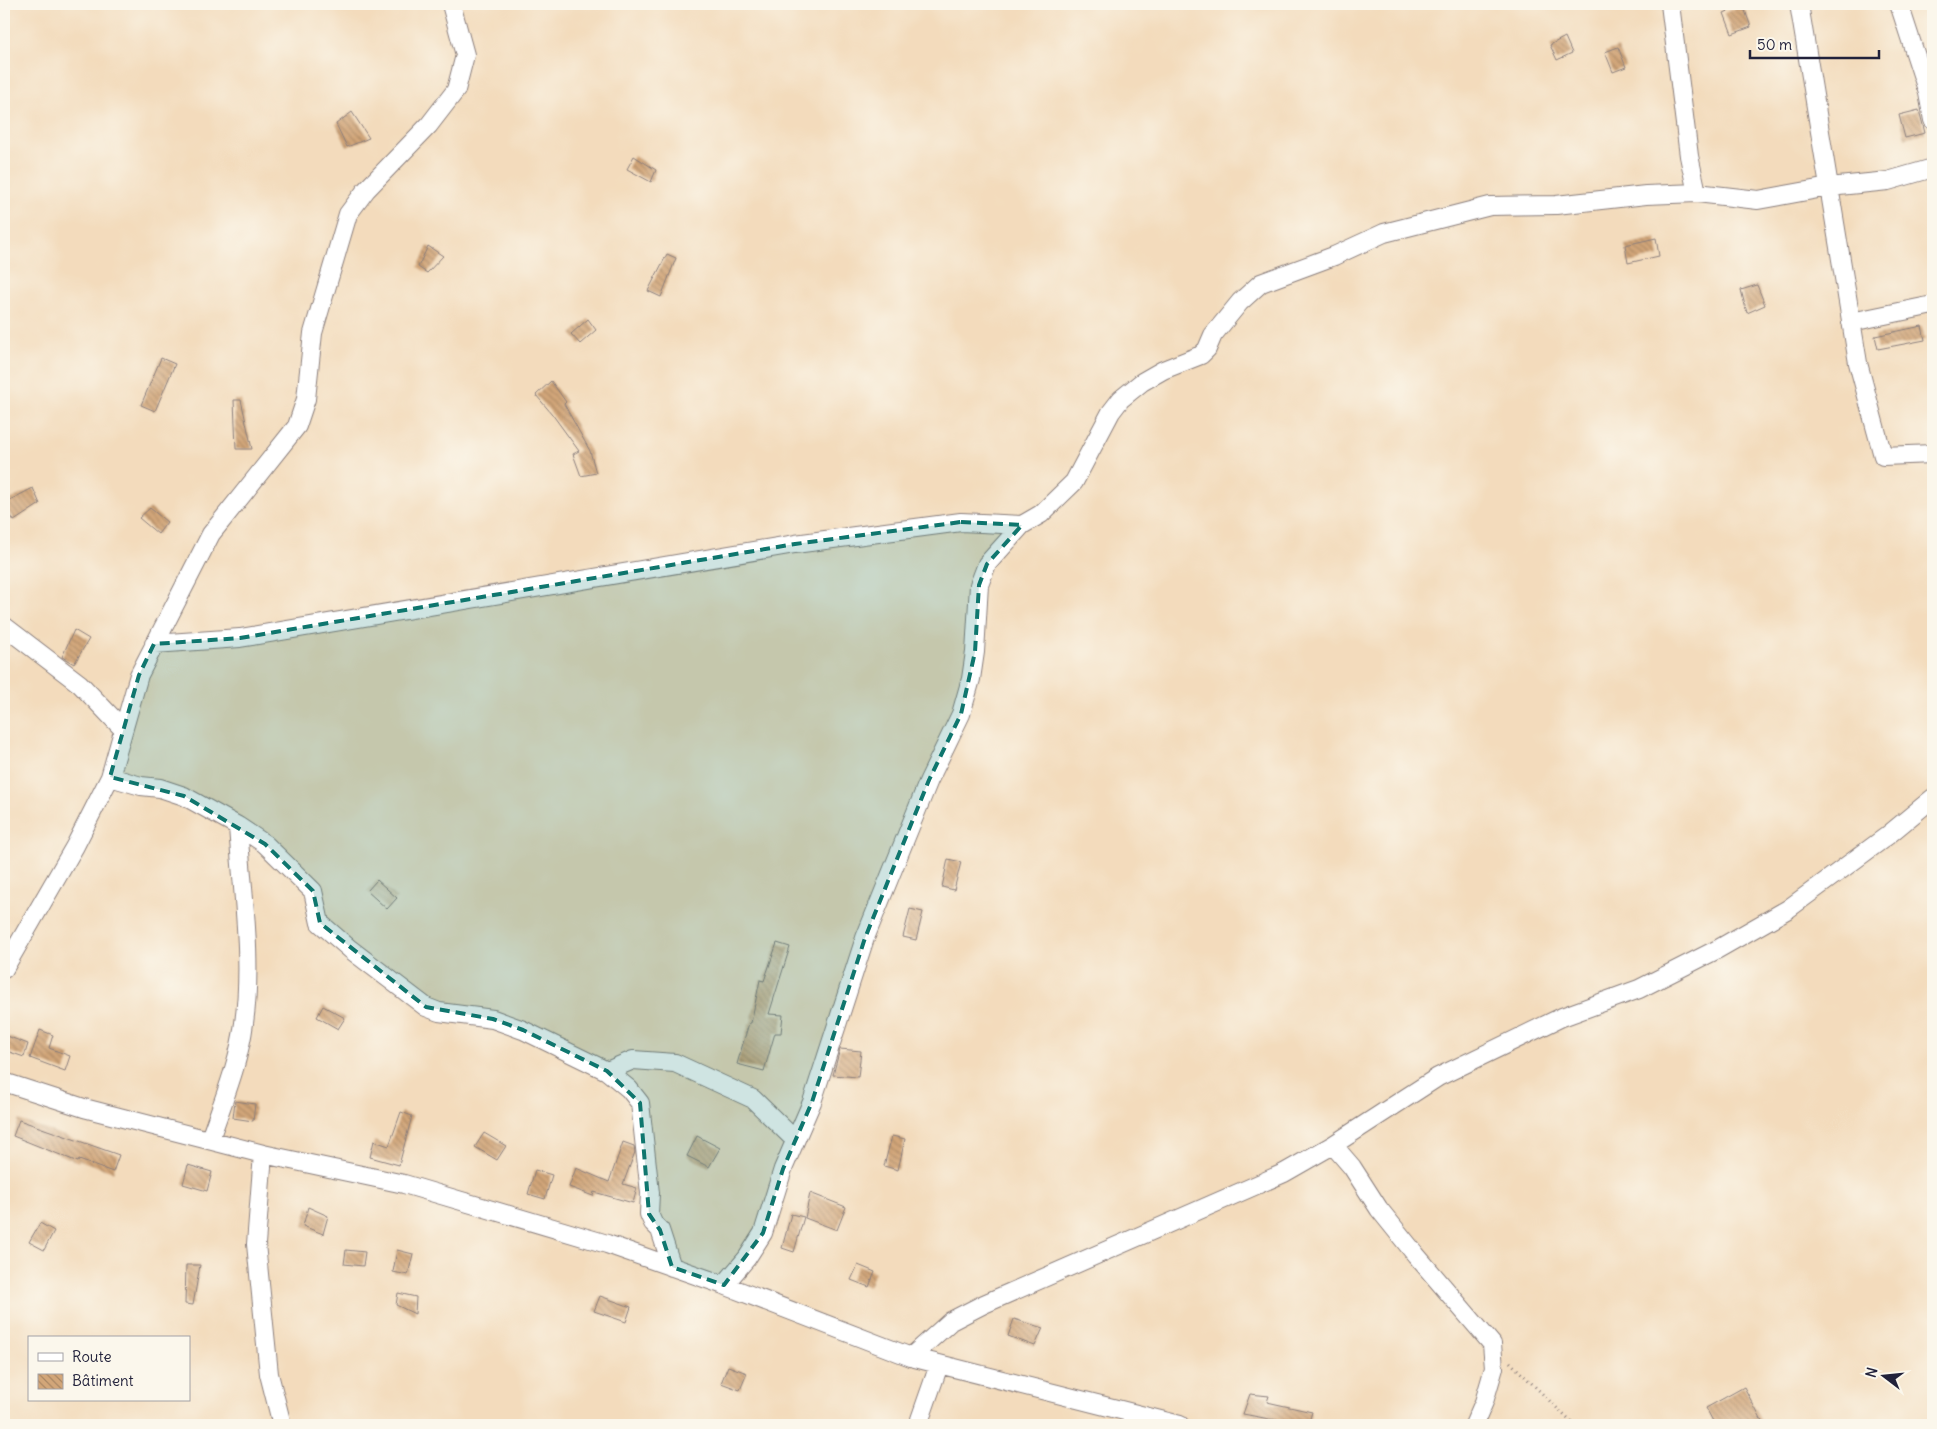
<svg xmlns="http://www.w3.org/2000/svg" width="1937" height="1429" font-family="Delius,sans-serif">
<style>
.building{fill:url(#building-back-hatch)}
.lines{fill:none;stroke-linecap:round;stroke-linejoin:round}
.minor-casing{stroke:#8a7e7c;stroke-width:20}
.path{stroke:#8a7e7c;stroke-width:3;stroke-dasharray:1 4;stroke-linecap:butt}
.minor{stroke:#fff;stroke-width:18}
.marked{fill:#0f766e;fill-opacity:0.2;stroke:#0f766e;stroke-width:4;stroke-dasharray:10 6;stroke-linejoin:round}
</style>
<defs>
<pattern id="building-back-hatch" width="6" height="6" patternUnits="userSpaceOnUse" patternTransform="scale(1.25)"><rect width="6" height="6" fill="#d2a679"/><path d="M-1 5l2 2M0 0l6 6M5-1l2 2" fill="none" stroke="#aa8764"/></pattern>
</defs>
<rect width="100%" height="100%" fill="#fbf7ec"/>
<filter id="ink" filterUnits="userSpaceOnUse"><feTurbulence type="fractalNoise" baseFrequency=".02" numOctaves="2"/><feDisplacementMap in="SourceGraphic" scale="10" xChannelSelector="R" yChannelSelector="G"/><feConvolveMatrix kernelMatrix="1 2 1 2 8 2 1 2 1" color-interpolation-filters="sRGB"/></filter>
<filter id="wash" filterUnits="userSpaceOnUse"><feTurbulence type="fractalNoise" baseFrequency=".0096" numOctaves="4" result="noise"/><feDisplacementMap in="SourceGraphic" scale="20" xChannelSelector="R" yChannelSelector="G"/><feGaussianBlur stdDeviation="1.12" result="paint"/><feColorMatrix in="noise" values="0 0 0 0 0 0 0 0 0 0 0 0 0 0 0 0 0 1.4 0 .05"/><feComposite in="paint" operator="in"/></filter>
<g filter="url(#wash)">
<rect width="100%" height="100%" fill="#f3dbbc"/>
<g id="blocks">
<!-- building -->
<path class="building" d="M1743,5l8,22 -19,7 -8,-21z
M1565,37l7,16 -15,7 -7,-15z
M1618,47l8,20 -13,5 -8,-20z
M1919,110l6,23 -20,5 -6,-23z
M352,112l17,26 -22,9 -11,-23z
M634,156l22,14 -5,12 -24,-13z
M1656,238l3,18 -31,7 -3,-18z
M428,246l15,10 -16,17 -9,-6z
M667,254l9,4 -15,39 -13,-6z
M1757,285l8,20 -18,8 -6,-23z
M588,319l8,11 -16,14 -9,-10z
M1922,326l3,14 -47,9 -3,-13z
M161,358l14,6 -20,47 -14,-6z
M551,381l15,21 -2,2 26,47 6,22 -15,3 -8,-22 6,-3 -27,-37 -16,-19z
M234,400h7l11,49h-16z
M33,488l7,16 -26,17 -10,-18z
M150,508l17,14 -9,12 -19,-16z
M74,630l15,9 -15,25 -12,-7z
M948,859l13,3 -7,28 -12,-3z
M377,880l20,18 -10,11 -20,-18z
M910,909l13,3 -7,28 -13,-3z
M777,943l13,4 -21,67 14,1 -2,18h-6l-11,38 -27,-7 12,-41h2l9,-43 4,1z
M323,1006l22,12 -7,11 -21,-12z
M40,1030l13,5 -4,13 21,8 -5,15 -35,-13z
M7,1036l21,8 -4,13 -20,-7z
M840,1049l21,2 -3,26 -25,-2z
M235,1101l20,3 -2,17 -20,-3z
M401,1112l11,4 -13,49 -29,-8 4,-16 15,5z
M19,1120l100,35 -6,17 -34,-12 -1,2 -65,-26z
M484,1133l22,13 -9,14 -22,-13z
M697,1136l23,12 -11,19 -22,-11z
M892,1136l13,3 -7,31 -14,-4z
M623,1142l11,4 1,6 -12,32 14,4 -4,15 -39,-11 -1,4 -24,-9 7,-19 33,14z
M188,1165l24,7 -5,19 -24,-7z
M535,1170l17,5 -7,24 -17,-5z
M810,1193l36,14 -9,23 -32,-12z
M308,1207l20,9 -5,18 -20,-8z
M791,1214l13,3 -10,35 -12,-4z
M40,1223l14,8 -10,19 -15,-8z
M346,1250l19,2 -2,14 -19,-2z
M397,1250l16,4 -5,21 -15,-3z
M186,1265h14l-7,40 -8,-1z
M858,1265l17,7 -6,15 -18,-7z
M398,1293l18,4 -1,17 -19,-9z
M600,1296l31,11 -5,15 -32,-11z
M1014,1319l29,9 -8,18 -27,-10z
M728,1366l19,7 -7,17 -19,-7z
M1744,1387l20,38h-49l-9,-17z
M1250,1394l19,2 -2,6 45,10 -4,13h-23v-3l-42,-8z"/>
</g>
</g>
<g filter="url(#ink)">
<use href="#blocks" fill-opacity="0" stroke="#8a7e7c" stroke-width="1"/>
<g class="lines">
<!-- minor casing -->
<g class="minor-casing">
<path id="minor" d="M1670,4l19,152 8,37
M1799,4l59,359 25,93 50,-2
M1899,4l29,89 5,27
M1851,322l82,-17
M4,626l76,58 43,45
M154,644l86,-6 555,-94 166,-22 61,3
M110,777l31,9 19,2 24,8 54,30 27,18 48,47 7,32 30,26 76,58 13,5 54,7 30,11 84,41 22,18 11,14 10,90 -1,21 4,9 7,7 12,37
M4,969l71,-123 35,-69 29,-102 72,-141 86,-108 9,-27 7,-66 35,-119 18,-24 63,-65 27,-35 9,-35 -14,-51
M607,1071l26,-11 42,3 78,36 42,41
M4,1082l80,26 179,46 141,30 203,60 117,41 187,72 269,68
M210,1139c13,-38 29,-76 34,-116 9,-63 -2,-134 -6,-197
M1333,1145l19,22 27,42 37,46 76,89 2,24 -10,34 -10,23
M263,1154l-7,90 13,130 13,51
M724,1285l23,-27 16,-25 20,-64 29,-67 53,-164 64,-158 32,-66 10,-35 4,-27 4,-67 8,-21 35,-39 19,-11 33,-32 37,-70 10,-13 21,-17 21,-12 38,-15 6,-6 6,-14 27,-33 21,-19 73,-27 50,-23 106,-27 66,-1 90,-10 51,-2 61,7 71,-13 59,-6 45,-13
M911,1357l40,-36 33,-17 300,-131 49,-28 105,-68 124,-60 77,-28 79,-40 70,-40 99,-73 46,-38
M918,1425l21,-60"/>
</g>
<!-- path -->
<path class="path" d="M1510,1362l64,63"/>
<!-- minor -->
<use href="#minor" class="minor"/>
</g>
</g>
<!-- marked area -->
<path class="marked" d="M961,522l61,3 -35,39 -8,21 -4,67 -14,62 -32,66 -64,158 -53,164 -29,67 -20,64 -39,52 -52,-18 -12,-37 -11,-16 -9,-111 -33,-32 -84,-41 -30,-11 -67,-12 -106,-84 -7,-32 -48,-47 -81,-48 -74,-19 29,-102 15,-31 86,-6 555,-94z"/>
<!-- margin -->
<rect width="1937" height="1429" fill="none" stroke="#fbf7ec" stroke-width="20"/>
<!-- legend -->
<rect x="28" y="1336" width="162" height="65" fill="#fbf7ec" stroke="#a4a2a5"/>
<rect x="38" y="1353" width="25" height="8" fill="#ffffff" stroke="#a4a2a5"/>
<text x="72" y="1362" font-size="15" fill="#22223b">Route</text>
<rect x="38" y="1374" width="25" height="15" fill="url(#building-back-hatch)" stroke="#a4a2a5"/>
<text x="72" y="1386" font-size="15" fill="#22223b">Bâtiment</text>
<!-- north arrow -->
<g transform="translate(1884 1376) rotate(286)" stroke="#fbf7ec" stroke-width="4" paint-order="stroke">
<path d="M0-4L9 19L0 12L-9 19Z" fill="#22223b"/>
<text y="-8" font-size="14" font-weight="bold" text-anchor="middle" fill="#22223b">N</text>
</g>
<!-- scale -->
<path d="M1750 50v8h129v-8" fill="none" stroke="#22223b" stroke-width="2.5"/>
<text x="1757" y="50" font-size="15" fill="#22223b" stroke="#fbf7ec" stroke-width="4" paint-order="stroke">50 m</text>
</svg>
